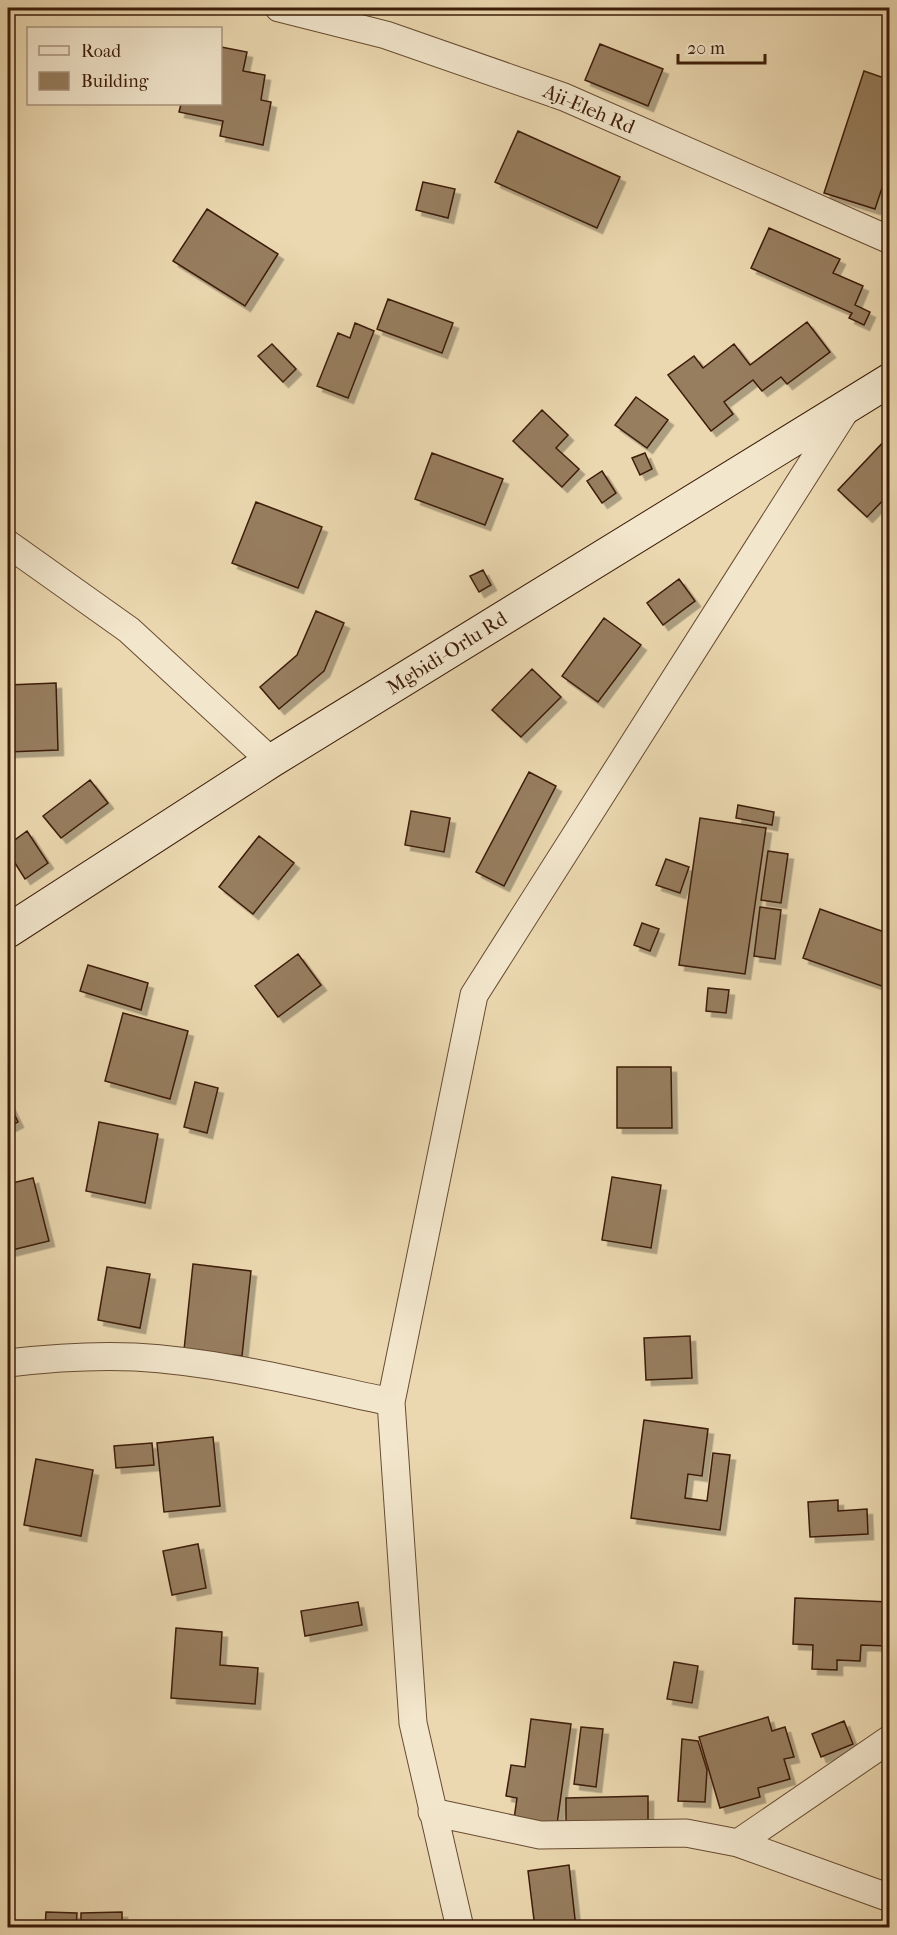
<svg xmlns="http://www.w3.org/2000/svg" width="897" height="1935" font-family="'IM FELL French Canon',serif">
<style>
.building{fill:#977e5f;stroke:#3c1c08;stroke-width:1.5;filter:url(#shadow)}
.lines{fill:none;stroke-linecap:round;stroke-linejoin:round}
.minor-casing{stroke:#684b32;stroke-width:29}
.secondary-casing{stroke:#3c1c08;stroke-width:35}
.minor{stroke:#f2e6cc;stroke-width:27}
.secondary{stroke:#f2e6cc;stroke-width:33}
.labels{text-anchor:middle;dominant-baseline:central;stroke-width:6;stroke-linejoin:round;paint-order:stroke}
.street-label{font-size:20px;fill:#3c1c08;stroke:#f2e6cc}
</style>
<defs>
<filter id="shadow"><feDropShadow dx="5.5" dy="5.5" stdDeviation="0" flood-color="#0004"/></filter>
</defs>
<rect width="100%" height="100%" fill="#ebd8b0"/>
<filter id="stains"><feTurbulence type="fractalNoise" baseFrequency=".00333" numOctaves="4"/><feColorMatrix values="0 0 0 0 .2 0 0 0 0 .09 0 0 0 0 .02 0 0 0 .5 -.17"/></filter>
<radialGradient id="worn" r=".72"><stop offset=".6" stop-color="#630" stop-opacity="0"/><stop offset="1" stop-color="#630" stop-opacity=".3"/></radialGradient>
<!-- building -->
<path class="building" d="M600,44l63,25 -15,37 -63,-26z
M221,47l26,5 -4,19 22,4 -4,25 10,2 -8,43 -43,-9 3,-15 -44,-9 2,-8h39z
M864,71l26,9v84l-15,45 -51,-16z
M518,131l102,46 -23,51 -102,-46z
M423,182l32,7 -7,29 -32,-8z
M207,209l71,45 -33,52 -72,-45z
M769,228l71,31 -7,14 30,13 -8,19 15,7 -6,13 -15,-7 3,-5 -101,-45z
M388,299l65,24 -11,30 -65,-24z
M807,322l23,30 -43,32 -6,-7 -19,14 -9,-11 -29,22 9,12 -22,17 -43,-56 26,-19 9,12 31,-24 16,21z
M355,323l19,8 -26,67 -31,-12 21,-53 12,5z
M272,344l24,25 -13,13 -25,-26z
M636,397l32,23 -21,28 -32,-23z
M542,410l26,25 -12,13 23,21 -17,18 -49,-46z
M890,435v58l-23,24 -29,-27z
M432,453l71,26 -18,46 -70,-26z
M645,453l7,16 -12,6 -8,-17z
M602,471l14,22 -14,10 -15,-22z
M256,502l66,25 -24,61 -66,-25z
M483,570l8,15 -12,7 -9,-16z
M679,579l16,22 -32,24 -16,-22z
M316,611l28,12 -20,48 -45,38 -19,-22 37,-32z
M604,618l37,27 -43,57 -36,-26z
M532,669l29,28 -40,40 -29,-27z
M56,683l2,67 -50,2v-67z
M529,772l27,14 -52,100 -28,-14z
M90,780l18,23 -47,35 -18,-22z
M738,805l36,7 -2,13 -36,-7z
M411,811l39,7 -6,34 -39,-7z
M700,818l66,10 -21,146 -66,-9z
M27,831l21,32 -23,16 -17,-27v-7z
M259,836l35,27 -41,51 -34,-27z
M768,851l20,3 -7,49 -20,-3z
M666,859l23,8 -9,26 -24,-8z
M760,907l21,3 -6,49 -21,-3z
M820,909l70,25v55l-87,-31z
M642,923l17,6 -9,22 -16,-6z
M298,954l23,31 -43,32 -23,-31z
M88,965l60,18 -7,27 -61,-19z
M708,988l21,2 -3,23 -20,-2z
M123,1013l65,18 -18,68 -65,-18z
M617,1067h54l1,61h-55z
M195,1082l23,6 -11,45 -23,-6z
M8,1101l10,21 -10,5z
M99,1122l59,12 -13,69 -59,-12z
M612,1177l49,8 -10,63 -49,-8z
M33,1178l16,63 -41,10v-67z
M193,1264l58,7 -9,85 -58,-6z
M107,1267l43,7 -10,54 -42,-8z
M690,1336l2,42 -46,2 -2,-42z
M644,1420l64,9 -6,47 -14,-2 -3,24 22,3 6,-48 17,2 -10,75 -89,-12z
M213,1437l7,69 -56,6 -7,-69z
M152,1443l2,22 -38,3 -2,-22z
M36,1459l57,11 -12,66 -57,-11z
M838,1500v11l29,-2 1,25 -58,3 -2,-35z
M198,1544l8,44 -34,7 -9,-44z
M795,1598l95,4 -2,44 -27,-1 -1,16 -23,-1v10l-25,-1 1,-24 -20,-1z
M358,1602l4,23 -57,11 -4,-25z
M176,1628l46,4 -2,33 38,3 -3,36 -84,-6z
M674,1662l24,4 -6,37 -25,-4z
M768,1717l4,14 13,-4 9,30 -10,2 6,20 -32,9 2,9 -40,11 -21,-71z
M531,1719l40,5 -14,100 -43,-5 3,-21 -11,-2 5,-31 14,2z
M844,1721l9,23 -32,13 -9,-23z
M581,1727l22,2 -7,58 -22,-3z
M682,1739l16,2 9,29 -2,32 -27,-1z
M648,1796v25l-82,1v-24z
M569,1865l7,63h-41l-7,-57z
M46,1912l31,1 -1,15h-31z
M122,1912v16h-41v-15z"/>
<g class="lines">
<!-- minor casing -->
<g class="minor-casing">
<path id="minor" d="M279,8l107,27 178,62 326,143
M8,544l121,86 142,131
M8,1363c42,-5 84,-8 127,-6 87,5 171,27 256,45
M432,1812l108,23 146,-2 52,10 152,55
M738,1843l152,-104
M460,1928l-47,-205 -22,-321 83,-407 373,-587"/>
</g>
<!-- secondary casing -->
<g class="secondary-casing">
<path id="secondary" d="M8,931l263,-170 619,-381"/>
</g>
<!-- minor -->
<use href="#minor" class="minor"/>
<!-- secondary -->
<use href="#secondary" class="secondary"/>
</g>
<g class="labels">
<!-- street labels -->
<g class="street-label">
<text transform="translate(589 109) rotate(23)">Aji-Eleh Rd</text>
<text transform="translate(447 653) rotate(-32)">Mgbidi-Orlu Rd</text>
</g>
</g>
<!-- margin -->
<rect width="897" height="1935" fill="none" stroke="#ebd8b0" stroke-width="30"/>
<rect x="9" y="9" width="879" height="1917" fill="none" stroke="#3c1c08" stroke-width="3"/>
<rect x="15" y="15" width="867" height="1905" fill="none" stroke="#3c1c08" stroke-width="1.5"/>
<!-- legend -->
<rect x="27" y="27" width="195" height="78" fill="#f2e6cc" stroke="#a9957e" stroke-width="1.5"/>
<rect x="39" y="46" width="30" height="9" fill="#f2e6cc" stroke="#a9957e" stroke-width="1.5"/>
<text x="81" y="57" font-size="18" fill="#3c1c08">Road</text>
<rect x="39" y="72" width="30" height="18" fill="#977e5f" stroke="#a9957e" stroke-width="1.5"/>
<text x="81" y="87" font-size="18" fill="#3c1c08">Building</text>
<!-- scale -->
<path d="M678 54v9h87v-9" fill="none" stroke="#3c1c08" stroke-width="3"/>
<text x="687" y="54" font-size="18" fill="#3c1c08" stroke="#f2e6cc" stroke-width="4.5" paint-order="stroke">20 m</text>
<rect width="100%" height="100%" filter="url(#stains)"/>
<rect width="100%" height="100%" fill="url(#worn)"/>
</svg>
